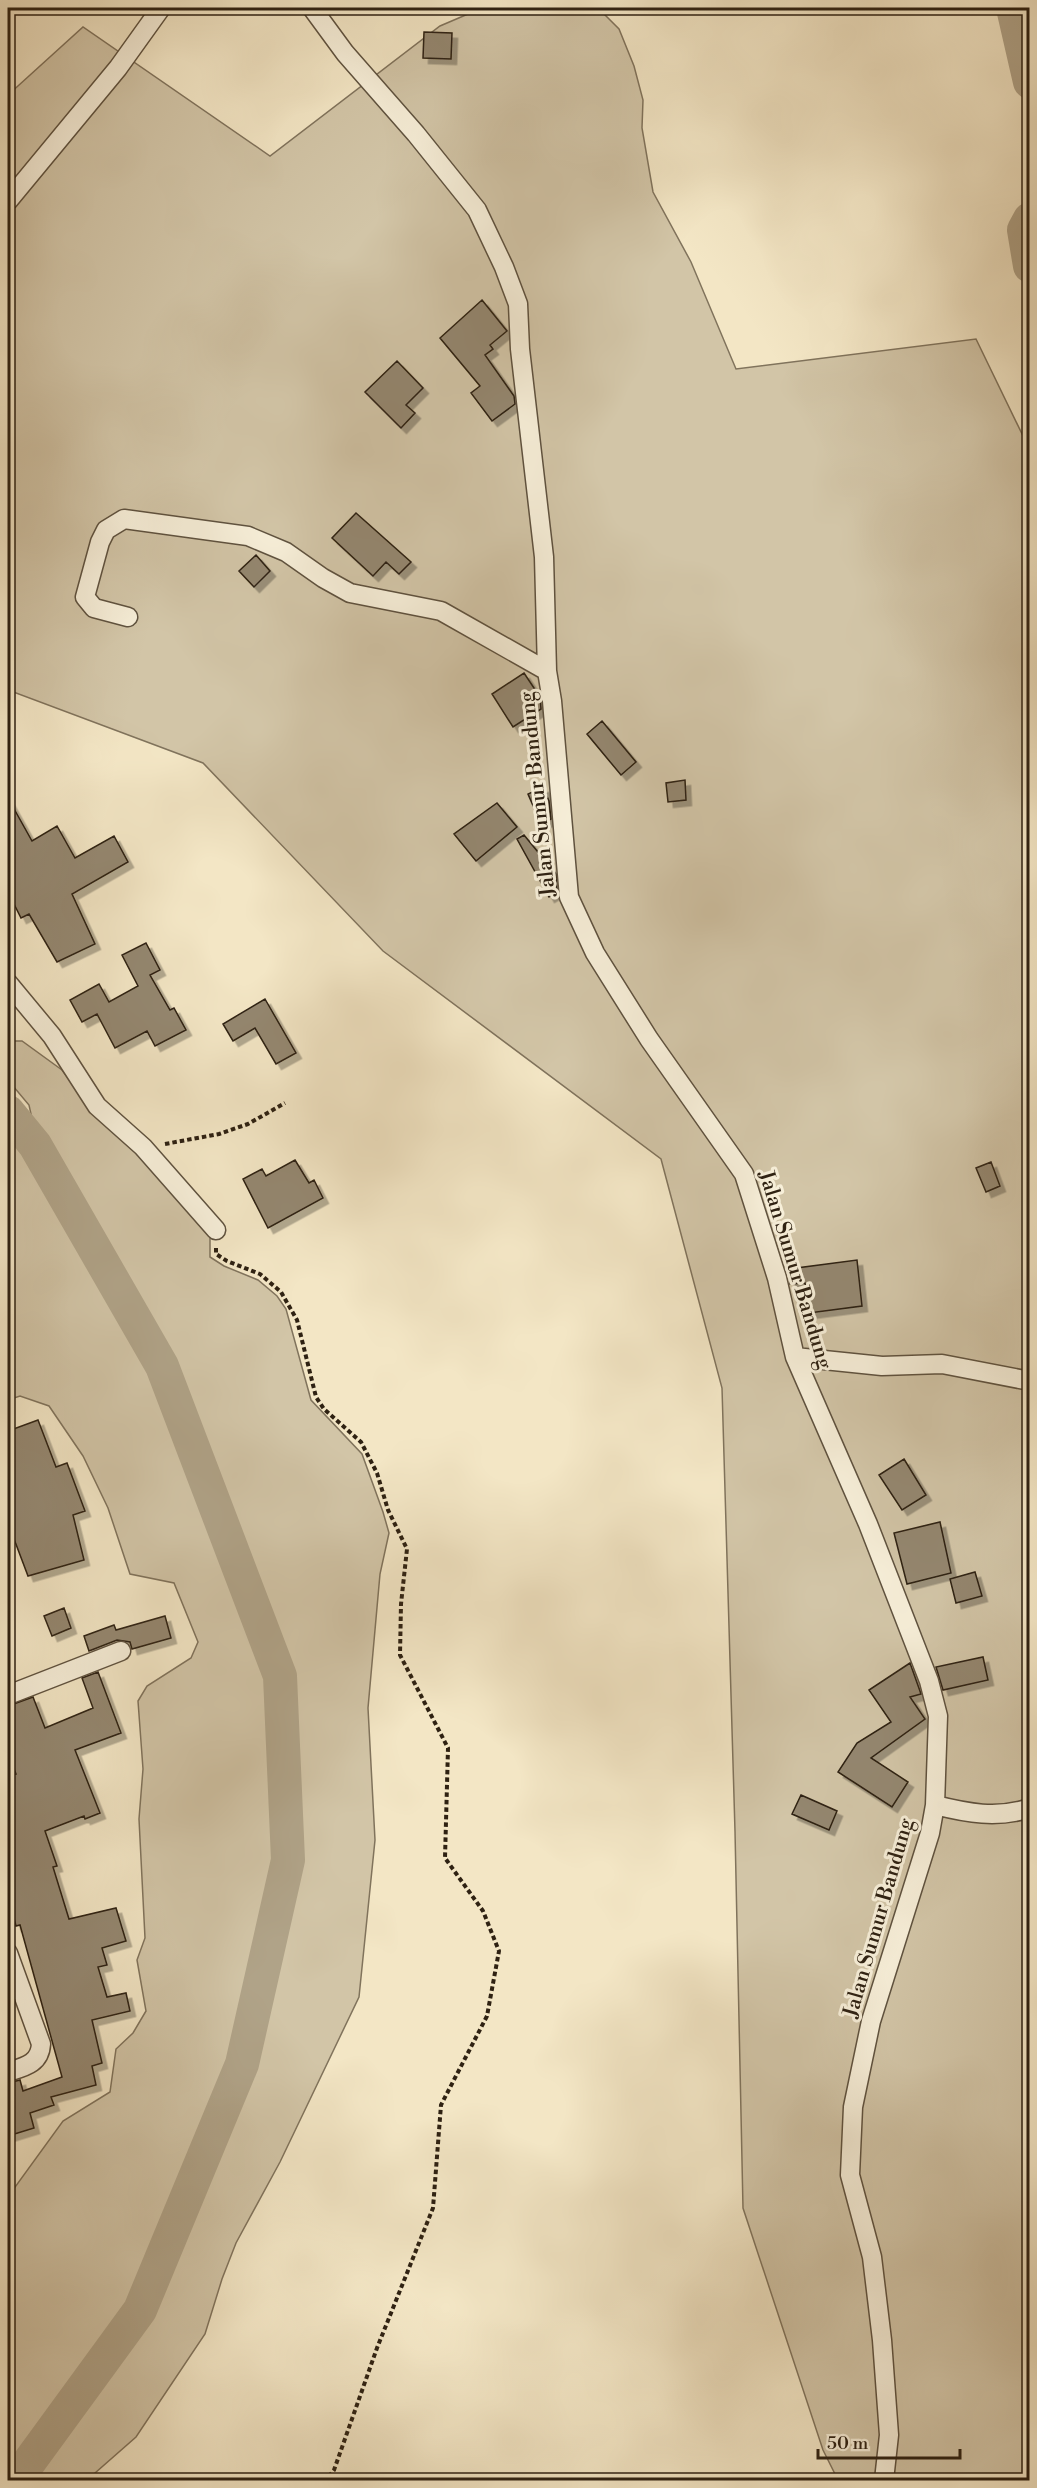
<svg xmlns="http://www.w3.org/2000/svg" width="1037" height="2488" font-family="'Libre Bodoni',serif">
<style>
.green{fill:#d2c5a7;stroke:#80735c;stroke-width:1.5}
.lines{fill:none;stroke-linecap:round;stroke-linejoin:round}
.river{stroke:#b0a388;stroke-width:34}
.building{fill:#94876f;stroke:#2e2112;stroke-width:1.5;filter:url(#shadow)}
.street-casing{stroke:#5f523f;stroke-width:21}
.path{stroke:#2e2112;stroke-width:4;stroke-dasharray:4.5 3;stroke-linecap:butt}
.street{stroke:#f7efd9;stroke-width:18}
.labels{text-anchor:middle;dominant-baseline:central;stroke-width:6;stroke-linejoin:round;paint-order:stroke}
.street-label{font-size:21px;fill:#2e2112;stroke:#f7efd9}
</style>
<defs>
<filter id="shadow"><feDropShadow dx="5.5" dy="5.5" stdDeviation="0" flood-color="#0004"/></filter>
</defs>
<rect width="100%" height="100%" fill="#f3e6c5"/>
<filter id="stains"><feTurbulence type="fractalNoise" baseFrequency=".00333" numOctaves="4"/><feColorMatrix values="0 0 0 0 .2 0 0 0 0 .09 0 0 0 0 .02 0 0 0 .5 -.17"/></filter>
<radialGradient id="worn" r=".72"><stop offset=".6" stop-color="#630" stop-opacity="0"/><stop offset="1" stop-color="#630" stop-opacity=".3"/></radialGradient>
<!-- green -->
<path class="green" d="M482,8h116l21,21 15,37 9,34 -1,28 11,64 38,70 45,107 240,-30 47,97 7,83 -1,1961h-191l-15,-30 -80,-242 -8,-377 -13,-443 -61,-229 -278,-208 -180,-188 -195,-73v-595l75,-68 187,129 170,-130z
M8,1041h14l40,29 30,40 47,41 71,81v25l14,9 34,14 19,16 9,13 25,91 51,54 21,58 6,21 -9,41 -12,134 7,132 -16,157 -79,165 -44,81 -14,36 -17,55 -69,103 -49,43h-79v-288l5,-2 50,-69 47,-29 6,-43 17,-16 13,-22 -9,-51 8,-22 -6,-119 4,-50 -5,-68 9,-15 44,-28 7,-16 -24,-59 -44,-9 -22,-66 -25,-52 -34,-50 -29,-10 -12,4v-269l25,-8 -4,-18 -21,-25z"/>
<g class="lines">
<!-- river -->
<path class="river" d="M1013,8l17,74
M1030,219l-6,11 6,36
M8,1112l27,33 127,221 118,310 8,184 -46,204 -102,246 -124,170"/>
</g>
<!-- building -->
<path class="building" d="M424,32l28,1 -1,26 -28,-1z
M482,300l25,31 -17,14 3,4 -8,6 29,41 1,8 -23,17 -21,-28 9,-7 -40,-48z
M397,361l26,27 -17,17 9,8 -14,15 -36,-36z
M356,513l55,49 -12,12 -13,-12 -13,14 -41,-38z
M256,555l14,16 -16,16 -15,-16z
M524,673l16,24 1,12 -28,18 -21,-33z
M602,721l34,41 -15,13 -34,-41z
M685,780l1,20 -18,2 -2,-19z
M543,787l6,14 2,18 -10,5 -13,-30z
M8,798l24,43 25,-15 18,32 39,-22 14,26 -56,32 23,50 -38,18 -28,-48 -8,4 -13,-26z
M497,803l20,24 -41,34 -22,-27z
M524,835l32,39 1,18 -8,5 -32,-58z
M146,943l14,27 -10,5 20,35 4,-2 12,22 -31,16 -8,-15 -32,17 -18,-34 -15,8 -12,-22 29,-16 10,18 29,-16 -16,-31z
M265,999l31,54 -20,11 -21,-36 -22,13 -10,-17z
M295,1160l14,23 5,-3 9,18 -55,30 -25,-49 19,-10 4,7z
M991,1162l9,24 -14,6 -10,-24z
M857,1260l5,46 -53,7 -4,-30 -15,1 -1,-15z
M38,1420l18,47 11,-4 18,48 -12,4 11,45 -56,16 -20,-53v-92z
M904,1459l22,36 -24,15 -23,-35z
M940,1522l11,51 -44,11 -13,-51z
M975,1572l7,24 -26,7 -6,-24z
M64,1608l7,20 -19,8 -8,-20z
M165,1616l6,22 -39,11 -2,-7 -13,-2 -28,11 -5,-15 30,-11 2,5z
M983,1657l5,23 -45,10 -7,-23z
M910,1663l11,31 -11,3 15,22 -54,39 37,24 -16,25 -54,-35 19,-29 34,-21 -22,-32z
M98,1672l23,61 -46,17 25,63 -15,6 -1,-3 -39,15 12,35 -4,1 16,52 47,-11 10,33 -24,7 5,17 -9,2 9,30 19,-4 4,18 -38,9 10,43 -10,3 4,19 -45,12 3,8 -24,8 4,15 -26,8v-53l12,-3 3,11 39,-14 -42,-152 -4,1 -8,-30v-119l8,-3 -8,-21v-47l25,-9 12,31 48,-20 -11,-30z
M801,1795l36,16 -8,19 -37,-16z"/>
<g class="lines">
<!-- street casing -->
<g class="street-casing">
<path id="street" d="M312,8l33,45 71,81 61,76 27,57 14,37 2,45 24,208 3,114 5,30 17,196 26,56 54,86 95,135 33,104 18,79 73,167 61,157 9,35 -3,89 -5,28 -59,188 -18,86 -3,68 22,82 10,83 7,95 -5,45
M8,201l110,-133 43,-60
M128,617l-34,-9 -9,-11 15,-55 6,-12 18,-11 124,17 38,16 37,26 27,15 91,18 106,60
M8,983l44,53 45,70 46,41 73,83
M795,1357l87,9 60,-2 88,17
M8,1695l113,-44
M935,1805c32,8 62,14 95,3
M8,1953l33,91c-1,20 -17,23 -33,28"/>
</g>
<!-- path -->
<path class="path" d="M165,1144l54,-10 29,-10 37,-21
M216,1248v6l11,7 33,13 21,18 16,28 19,77 8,12 37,33 16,31 11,37 19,39 -6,55 -1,51 48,93 -3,110 38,53 16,40 -12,65 -46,89 -8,103 -56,140 -43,122 -8,10"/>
<!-- street -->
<use href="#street" class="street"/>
</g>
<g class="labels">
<!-- street labels -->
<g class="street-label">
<text transform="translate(538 794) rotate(-96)">Jalan Sumur Bandung</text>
<text transform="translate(795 1270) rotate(73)">Jalan Sumur Bandung</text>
<text transform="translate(879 1918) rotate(-74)">Jalan Sumur Bandung</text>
</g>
</g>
<!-- margin -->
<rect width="1037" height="2488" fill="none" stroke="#f3e6c5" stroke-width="30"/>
<rect x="9" y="9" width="1019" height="2470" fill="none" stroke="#2e2112" stroke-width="3"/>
<rect x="15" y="15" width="1007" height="2458" fill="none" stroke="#2e2112" stroke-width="1.5"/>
<!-- scale -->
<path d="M818 2449v9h142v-9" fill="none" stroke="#2e2112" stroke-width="3"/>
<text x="827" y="2449" font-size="18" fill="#2e2112" stroke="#f7efd9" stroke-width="4.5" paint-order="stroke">50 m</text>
<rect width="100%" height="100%" filter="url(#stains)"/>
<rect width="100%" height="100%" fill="url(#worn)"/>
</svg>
